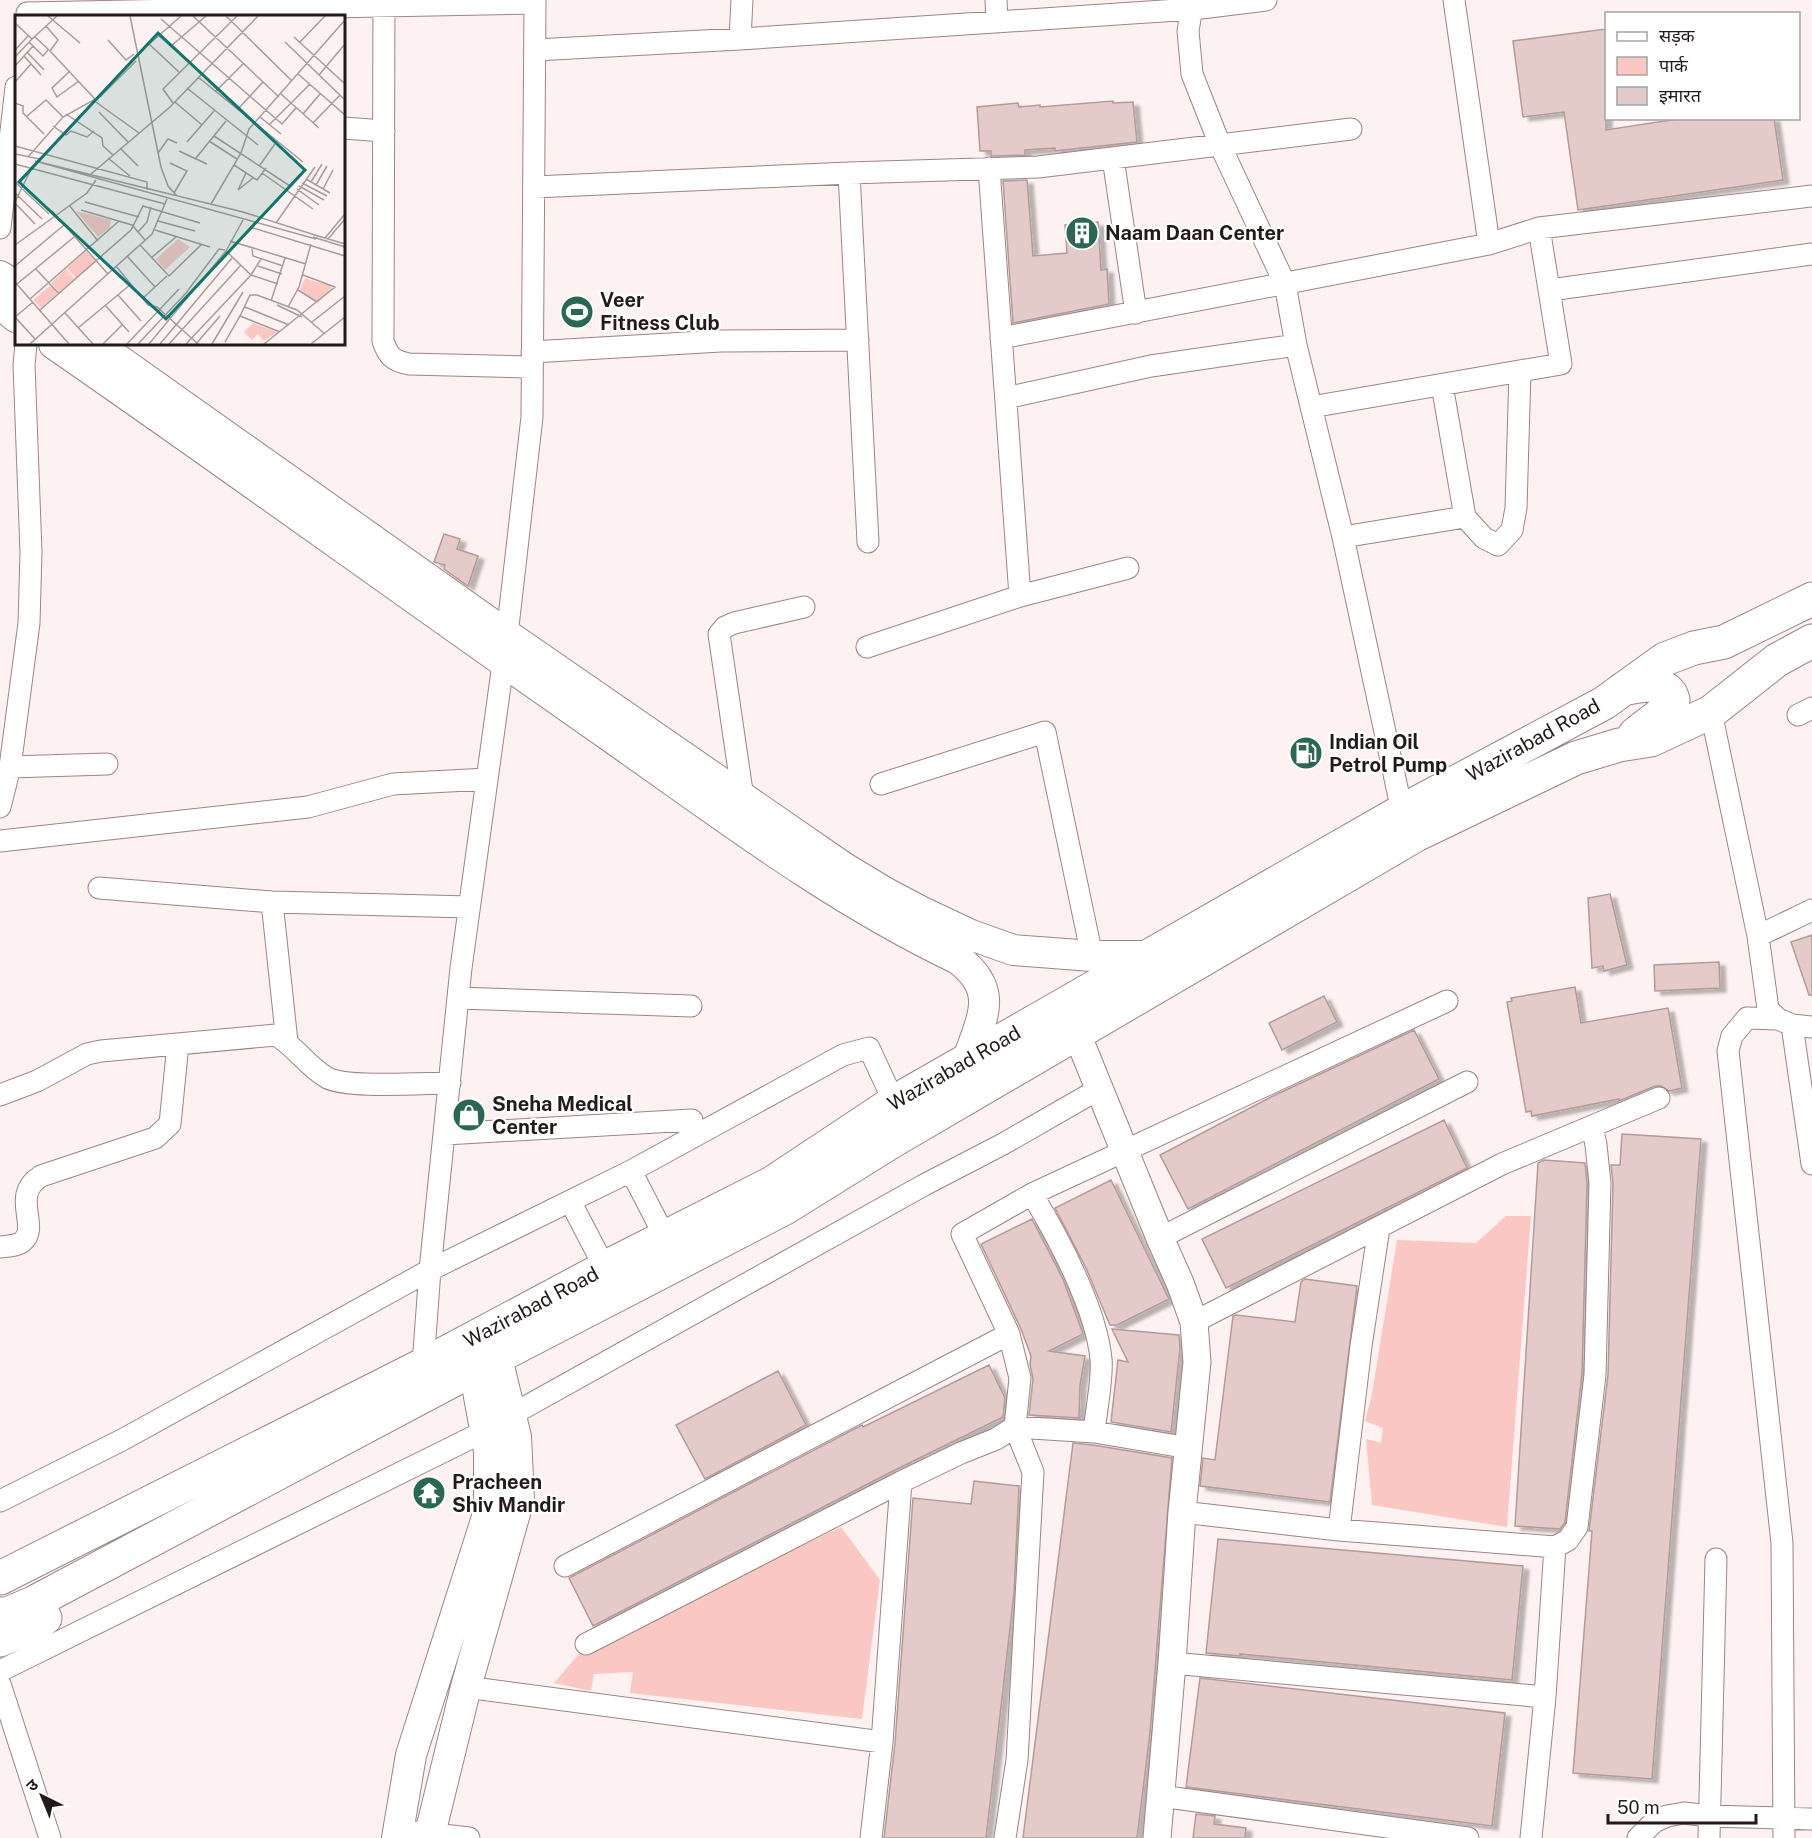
<svg xmlns="http://www.w3.org/2000/svg" width="1812" height="1838" font-family="'Public Sans','Noto Sans Devanagari',sans-serif">
<style>
.green{fill:#fbc7c3}
.building{fill:#e4cbc9;stroke:#b39b99;stroke-width:1.5;filter:url(#shadow)}
.lines{fill:none;stroke-linecap:round;stroke-linejoin:round}
.minor-casing{stroke:#9c8583;stroke-width:23}
.tertiary-casing{stroke:#9c8583;stroke-width:29}
.secondary-casing{stroke:#9c8583;stroke-width:32}
.trunk-casing{stroke:#9c8583;stroke-width:35}
.minor{stroke:#fff;stroke-width:21}
.tertiary{stroke:#fff;stroke-width:27}
.secondary{stroke:#fff;stroke-width:30}
.trunk{stroke:#fff;stroke-width:33}
.labels{text-anchor:middle;dominant-baseline:central;stroke-width:4.5;stroke-linejoin:round;paint-order:stroke}
.poi-label{font-size:20px;font-weight:bold;fill:#231a19;stroke:#fff;text-anchor:start}
.street-label{font-size:20px;fill:#231a19;stroke:#fff}
.inset-road{fill:none;stroke:#a69c9b;stroke-width:1.5}
.view{fill:#0f766e;fill-opacity:0.15;stroke:#0f766e;stroke-width:3}
.inset-edge{fill:none;stroke:#231a19;stroke-width:3}
</style>
<defs>
<filter id="shadow"><feDropShadow dx="6" dy="4" stdDeviation="1.5" flood-color="#0004"/></filter>
</defs>
<rect width="100%" height="100%" fill="#fdf2f1"/>
<!-- green -->
<path class="green" d="M1506,1216h25l-24,311 -135,-22 -6,-66 15,4 2,-15 -18,-7 7,-27 25,-154 79,3z
M841,1527l39,53 -18,139 -232,-26 3,-21 -39,2 -3,17 -37,-8 25,-29z"/>
<!-- building -->
<path class="building" d="M1606,29v101l78,-12h90l9,62 -205,30 -14,-98 -41,5 -10,-76z
M1113,101v2l20,-1 4,40 -82,9v-3l-30,2v5l-34,1v-5h-11l-3,-44 41,-4 1,4 21,-2v2z
M1027,180l6,76 34,-3 -2,-28 33,-3 3,48 6,-1 2,35 -96,19 -10,-142z
M444,534l16,5 -3,10 21,7 -10,30 -24,-17 1,-4 -11,-3z
M1610,894l17,71 -23,6 -1,-5 -11,2 -4,-70z
M1812,935v60h-3l-18,-53z
M1719,962l1,26 -65,3 -1,-26z
M1575,987l6,36 87,-15 14,80 -13,3 -8,-5h-6l-36,15v-2l-87,17 -1,-5 -5,1 -19,-110 5,-1 -1,-3z
M1324,996l13,26 -55,28 -13,-27z
M1414,1030l25,49 -251,130 -28,-54 111,-58z
M1444,1120l23,48 -241,120 -24,-49z
M1622,1134l79,5 -49,640 -79,-6 19,-242h-3l19,-156 5,-192 -2,-18h9z
M1544,1160l41,3 2,21 -5,190 -17,148 -5,7 -45,-3 23,-363z
M1111,1180l58,119 -52,26h-7l-24,-57 -31,-60z
M1032,1219l31,60 20,55 -34,17 36,5 -5,29 -1,33 -50,-3 4,-36 -3,-15 1,-8 -10,-27 -40,-85z
M1305,1279l52,7 -27,216 -130,-16 3,-28 12,2 18,-144 3,-1 59,7 6,-40z
M1112,1329l67,6 1,13 -9,84 -60,-10 7,-62 10,2z
M989,1365l16,33 -2,19 -116,57 -294,152 -24,-48 293,-153 1,2z
M778,1371l28,54 -101,54 -29,-54z
M1073,1443l20,2 79,13 -22,275 -13,105h-114z
M974,1481l45,5 -5,107 -28,245h-102l11,-95 18,-245 58,6z
M1218,1539l305,27 -11,114 -272,-26v2l-34,-3z
M1200,1678l305,35 -13,113 -306,-39z
M1196,1814l19,2 -1,8 32,4 -1,10h-52z"/>
<g class="lines">
<!-- minor casing -->
<g class="minor-casing">
<path id="minor" d="M384,0l-1,341c5,15 10,20 26,23l123,3
M996,0l1,22
M1193,0l-5,31 4,43 28,71 65,139 11,61 47,192 59,274
M1454,0l35,244
M27,13l508,-10
M740,39l2,-39
M535,50l205,-11 453,-30 73,-9
M344,128l40,3
M1113,158l23,155
M989,168l31,428
M849,173l19,369
M534,187l315,-14 189,-6 313,-38
M0,228l16,-141
M1550,290l262,-36
M1001,338l488,-94 50,-16 273,-32
M532,352l189,-11 137,-1
M1442,385l23,132 19,21 14,7 14,-15 4,-22 4,-137
M1006,398l145,-32 145,-21
M1311,407l250,-43 -22,-136
M1343,537l122,-20
M867,647l153,-51 108,-28
M1711,712l47,224 10,73 10,10 14,6 20,2
M1798,715l14,-7
M10,767l97,-3
M881,784l164,-52 47,224
M743,798l-24,-164 6,-7 9,-4 70,-16
M0,807l10,-40 19,-144 2,-71 -7,-187 2,-21
M0,841l308,-34 85,-23 94,-5
M99,888l173,14 197,5
M272,902l15,140
M1758,936l54,-26
M458,998l233,8
M1778,1019l-31,-1 -15,18 -4,15 54,492 2,295
M1792,1025l20,139
M0,1095l37,-14 50,-27 14,-3 175,-16c20,12 31,31 50,42 17,12 99,6 124,6
M445,1134l247,-14
M631,1171l34,66
M1032,1194c26,43 64,114 69,165 2,18 -5,53 -7,73
M570,1201l35,67
M1160,1238l307,-156
M0,1247c7,-1 18,-1 23,-6 17,-15 -13,-46 18,-65l114,-38 15,-14 8,-80
M1194,1322l308,-158 157,-66
M423,1365l7,-95 31,-302 46,-333 25,-218 3,-417
M0,1501l122,-61 308,-170 201,-99 212,-116 26,-7 25,54
M1182,1512l157,18 216,17 13,-7 9,-13 18,-152 5,-192 -4,-38 -4,-19
M1339,1530l22,-184 18,-118
M565,1566l444,-232
M586,1644l315,-162 60,-29 35,-14 19,-12 79,5 95,16
M1172,1663l373,34
M0,1671l485,-240 26,-16 413,-230 79,-41 96,-55
M0,1684l50,154
M466,1687l416,55
M1160,1796l308,42
M417,1832l52,6
M871,1838l11,-96 19,-260
M1005,1838l12,-78 16,-288 -18,-45 5,-49 -11,-44 -47,-100 70,-40 415,-193
M1531,1838l14,-141 10,-150
M1638,1838l16,-16 13,-6 17,-3 25,3 103,3
M1709,1838l7,-279"/>
</g>
<!-- tertiary casing -->
<g class="tertiary-casing">
<path id="tertiary" d="M1077,1034l83,204 20,45 14,39 3,40 -15,150 -10,151 -15,175"/>
</g>
<!-- secondary casing -->
<g class="secondary-casing">
<path id="secondary" d="M0,276l16,11
M0,304l16,13
M54,344c187,129 370,263 557,393 112,79 223,163 347,222 42,32 24,58 10,100
M96,344l411,291 336,232 43,26 34,18 51,24 42,15 79,6h57
M397,1838l14,-83 78,-244v-60l-15,-82
M429,1838l37,-151 53,-188 -3,-62 -19,-79"/>
</g>
<!-- trunk casing -->
<g class="trunk-casing">
<path id="trunk" d="M1623,689c16,-3 45,-11 50,11l-7,10 -31,24
M0,1578l423,-213 193,-103 156,-79 122,-81 508,-291 202,-108 61,-44 29,-11 30,-6 88,-43
M0,1614h7l26,-11 441,-234 311,-161 106,-66 525,-307 160,-77 43,-13 32,-5 60,-28 66,-52 35,-19
M0,1640l36,-15 9,-7"/>
</g>
<!-- minor -->
<use href="#minor" class="minor"/>
<!-- tertiary -->
<use href="#tertiary" class="tertiary"/>
<!-- secondary -->
<use href="#secondary" class="secondary"/>
<!-- trunk -->
<use href="#trunk" class="trunk"/>
</g>
<!-- icons -->
<defs>
<g id="building-disc" transform="scale(1.725)"><circle r="9.5" fill="#2a6855" stroke="#fff"/><path d="M-4-6H4V6H1V3H-1V6H-4ZM-2.5-4.3h1.7v1.8h-1.7ZM.8-4.3h1.7v1.8H.8ZM-2.5-1h1.7V.8h-1.7ZM.8-1h1.7V.8H.8Z" fill="#fff"/></g>
<g id="stadium-disc" transform="scale(1.725)"><circle r="9.5" fill="#2a6855" stroke="#fff"/><path d="M0-5a6.5 5 0 1 0 0 10a6.5 5 0 1 0 0-10ZM-3.5-1.8h7v3.6h-7Z" fill="#fff"/></g>
<g id="fuel-disc" transform="scale(1.725)"><circle r="9.5" fill="#2a6855" stroke="#fff"/><path d="M-5.5-6h7V0h2V4h1.3V-2.5L3-4.5l.8-.8L6-3V5H2.5V1h-1V6h-7ZM-4.2-4.7v3.2H.2V-4.7Z" fill="#fff"/></g>
<g id="shop-disc" transform="scale(1.725)"><circle r="9.5" fill="#2a6855" stroke="#fff"/><path d="M-5-2.5h2.3a2.7 3.5 0 0 1 5.4 0H5L5.5 6h-11ZM-1.5-2.5h3a1.5 2.3 0 0 0-3 0Z" fill="#fff"/></g>
<g id="temple-disc" transform="scale(1.725)"><circle r="9.5" fill="#2a6855" stroke="#fff"/><path d="M0-6L5-2H3V0L6.5 2.5H4V6H1.5V3h-3V6H-4V2.5H-6.5L-3 0V-2H-5Z" fill="#fff"/></g>
</defs>
<g fill-rule="evenodd">
<use href="#building-disc" x="1082" y="233"/>
<use href="#stadium-disc" x="577" y="312"/>
<use href="#fuel-disc" x="1306" y="753"/>
<use href="#shop-disc" x="469" y="1115"/>
<use href="#temple-disc" x="429" y="1493"/>
</g>
<g class="labels">
<!-- poi labels -->
<g class="poi-label">
<text x="1105" y="233">Naam Daan Center</text>
<text x="600" y="300">Veer<tspan x="600" dy="23">Fitness Club</tspan></text>
<text x="1329" y="742">Indian Oil<tspan x="1329" dy="23">Petrol Pump</tspan></text>
<text x="492" y="1104">Sneha Medical<tspan x="492" dy="23">Center</tspan></text>
<text x="452" y="1482">Pracheen<tspan x="452" dy="23">Shiv Mandir</tspan></text>
</g>
<!-- street labels -->
<g class="street-label">
<text transform="translate(1533 740) rotate(-29)">Wazirabad Road</text>
<text transform="translate(954 1068) rotate(-30)">Wazirabad Road</text>
<text transform="translate(531 1307) rotate(-28)">Wazirabad Road</text>
</g>
</g>
<!-- overview -->
<g transform="translate(15 15)">
<rect width="330" height="330" fill="#fdf2f1"/>
<path d="M61,196l35,9 -1,7 -12,10zM163,224l12,8 -25,23 -9,-11zM71,236l10,10 -20,18 -9,-11zM51,254l9,11 -16,13 -8,-10zM290,263l5,2 23,6 -15,17 -18,-13zM36,270l6,9 -16,14 -8,-8zM238,308l24,9 -13,9 -6,-7 -6,6 -8,-8z" fill="#fbc7c3"/>
<path class="inset-road" d="M33,1l32,27M115,1l31,151 7,19 9,10M178,1l86,81M211,1l66,65M146,4l121,105 14,-16M0,8l17,16 -17,18M31,11l12,14 -8,11 45,48M19,21l15,14M144,21l42,37M279,22l50,46M17,24l25,-23M93,25l18,20 8,-6M14,27l14,14 5,-6M270,27l59,57M285,27l25,-26M134,29l30,28M156,31l35,-30M0,35l14,-15M12,37l17,18M123,39l43,-38M9,41l17,19M0,51l18,-20M55,56l-18,17 5,9 22,-16M283,59l47,41M304,60l26,-31M183,62l105,85M0,67l16,-18M172,73l71,57M200,77l29,-29M266,79l38,34M78,85l46,33M160,87l27,23M0,88l8,3v7l21,21M158,88l-10,-14 74,-73M222,95l26,-28M84,97l29,30M51,99l36,24 1,8 10,9M288,99l17,-20M12,101l19,-16 17,17M245,102l21,17M298,108l27,-28M254,110l41,-41M38,111l13,9 5,-4 16,6 7,-6M199,121l76,50M194,126l28,18M172,127l27,-31M0,131l132,36v8M105,133l18,18M164,136l28,13M143,138l10,-14 9,4M0,139l25,5M13,142l35,-40 38,-21 35,-35M93,143l22,18M181,143l30,-37M155,148l17,8 -13,22M0,149l150,40M219,150l23,15 9,-12M245,150l17,-24M231,158l-8,17 15,-12M247,158l51,36M76,159l79,-67 88,-91M291,164l24,14M0,167l34,32M296,167l11,-18M287,168l25,13M301,170l11,-19M284,171l25,14M282,174l22,16M308,174l10,-19M0,178l27,26M0,187l18,-37M70,187l54,15M0,188l20,21M196,189l30,-51 8,-24 96,-109M54,190l29,36M66,195l51,15 13,15M37,196l56,63M228,205l-17,31 25,24 27,9M143,206l37,10M261,208l39,-56M235,212l95,29M140,215l55,17M123,217l9,-10 4,-15M300,220l30,9M298,222l32,10M310,223l20,-24M301,224l-281,-78 208,51 75,24M313,224l17,-20M215,226l76,23M0,230l72,-52 9,-13M125,230l29,31 33,-32M237,234l1,7 30,10M112,241l28,31M136,243l25,-21M0,251l49,-41M101,251l32,39 9,2 41,37M243,251l24,8M21,254l23,25M0,267l54,62M2,269l57,-47M283,275l19,12M103,280l23,26M128,283l24,-22M15,284l89,-78M256,286l14,-43M18,287l-18,15 20,22M90,290l24,27M262,290l25,12M230,292l44,18M273,292l11,-20 12,-43M25,295l91,-80 12,-24 57,17M50,298l28,31M225,301l10,-21h7l40,15 28,24M297,307l33,-26M63,313l53,-44M210,327l15,-26 40,16M15,329l122,-110 15,-35M88,329l19,-19M112,329l52,-55M123,329l48,-51 33,-44 6,1M134,329l77,-93M145,329l72,-86M154,329l72,-79M171,329l65,-69 10,-16M181,329l24,-28M197,329l31,-52M249,329l71,-57 -32,-12M296,329l34,-27"/>
<path class="view" d="M143,18l147,137 -139,149 -147,-137z"/>
<rect width="330" height="330" class="inset-edge"/>
</g>
<!-- legend -->
<rect x="1605" y="12" width="195" height="108" fill="#ffffff" stroke="#a7a3a3" stroke-width="1.5"/>
<rect x="1617" y="32" width="30" height="9" fill="#ffffff" stroke="#a7a3a3" stroke-width="1.5"/>
<text x="1659" y="42" font-size="18" fill="#231a19">सड़क</text>
<rect x="1617" y="57" width="30" height="18" fill="#fbc7c3" stroke="#a7a3a3" stroke-width="1.5"/>
<text x="1659" y="72" font-size="18" fill="#231a19">पार्क</text>
<rect x="1617" y="87" width="30" height="18" fill="#e4cbc9" stroke="#a7a3a3" stroke-width="1.5"/>
<text x="1659" y="102" font-size="18" fill="#231a19">इमारत</text>
<!-- north arrow -->
<g transform="translate(42 1796) rotate(317)" stroke="#ffffff" stroke-width="4.5" paint-order="stroke">
<path d="M0-4.5L10 22L0 15L-10 22Z" fill="#231a19"/>
<text y="-9" font-size="16" font-weight="bold" text-anchor="middle" fill="#231a19">उ</text>
</g>
<!-- scale -->
<path d="M1608 1814v9h148v-9" fill="none" stroke="#231a19" stroke-width="3"/>
<text x="1617" y="1814" font-size="18" fill="#231a19" stroke="#ffffff" stroke-width="4.5" paint-order="stroke">50 m</text>
</svg>
